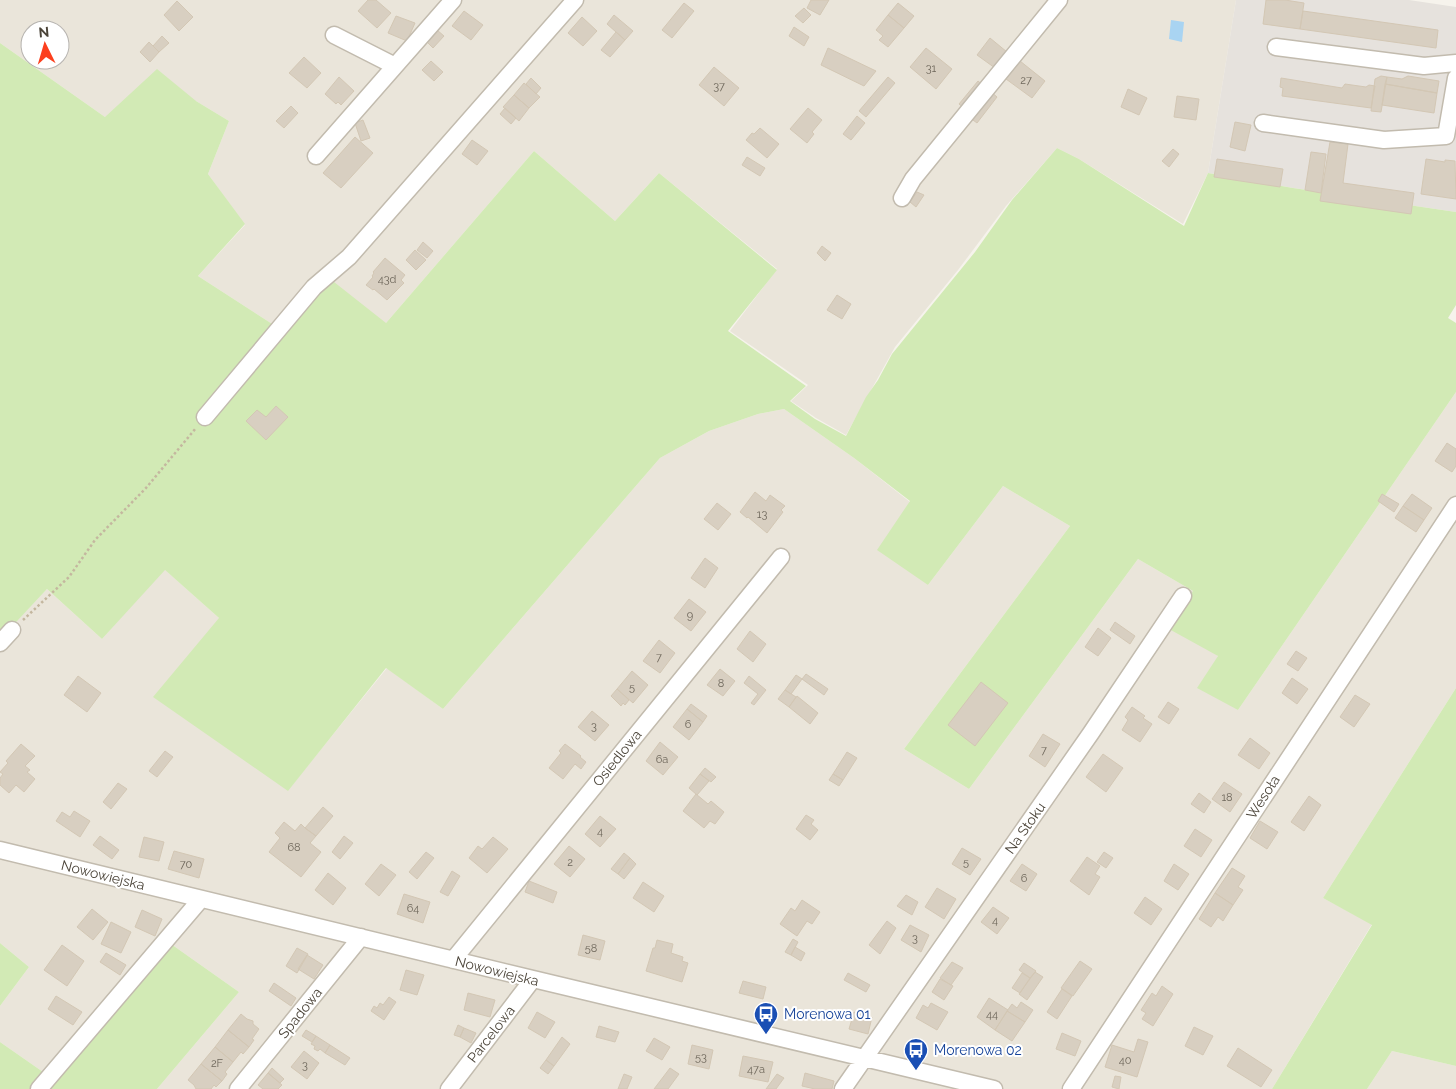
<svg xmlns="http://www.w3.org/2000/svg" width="1456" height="1089" font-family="Raleway,sans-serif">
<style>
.residential{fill:#eae5da;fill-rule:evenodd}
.industrial{fill:#e6e2dd}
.green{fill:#d2eab5}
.water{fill:#a9d4f2}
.building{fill:#d8cfc1;stroke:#d3c7b4}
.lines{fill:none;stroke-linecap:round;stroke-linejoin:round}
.minor-casing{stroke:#c2bbae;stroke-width:19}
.path{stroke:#c4b79f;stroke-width:2.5;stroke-dasharray:2.5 2.5;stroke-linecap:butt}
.minor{stroke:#fff;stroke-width:16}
.labels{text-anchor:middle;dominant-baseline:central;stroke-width:4;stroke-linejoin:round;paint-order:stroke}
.number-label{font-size:11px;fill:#6e675b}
.street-label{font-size:14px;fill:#4b4439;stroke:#fff}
.transit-label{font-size:14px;fill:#164399;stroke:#fff;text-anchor:start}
</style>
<rect width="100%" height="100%" fill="#f6f3ec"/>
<!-- residential -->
<path class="residential" d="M0,0h1236l-28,173 -25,51 -104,-65 -22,-11 -51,58 -48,64 -63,77 -49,88 -30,-17 -25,-17 17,-16 -78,-54 47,-62 -118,-96 -44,48 -81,-70 -148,172 -106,6 -82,-53 47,-51 -37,-51 21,-53 -33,-20 -91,16 -105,-74zM30,30h30v30h-30z
M1456,392v296l-133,210 49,26 -100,165h-1115l82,-97 -68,-48 -115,137 -56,-39v-36l29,-39 -29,-24v-311l4,2 43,-45 55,50 62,-70 55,49 69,172 99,-122 56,41 217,-251 49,-27 49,-17 26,-5 70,49 56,44 18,83 75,-99 67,40 -166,223 65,40 169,-230 55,32 45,119z
M1392,1051l64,15v23h-89z"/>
<!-- industrial -->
<path class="industrial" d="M1236,0h173l47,7v205l-163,-24 -85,-15z"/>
<!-- green -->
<path class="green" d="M0,43l105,74 52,-48 39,32 33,20 -21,53 37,50 -47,52 82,53 49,-51 57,45 148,-172 81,70 44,-48 118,97 -49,61 78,55 -16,15 25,18 31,17 20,-39 12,-17 14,-26 83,-102 37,-52 45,-52 22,11 105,67 24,-53 85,15 163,24v93l-8,13 8,5v69l-218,318 -41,-22 21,-32 -49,-27 24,-38 -55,-32 -169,230 -65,-40 166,-223 -67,-40 -75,99 -51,-35 33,-49 -56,-43 -70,-49 -26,5 -49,17 -49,27 -217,251 -57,-41 -98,123 -135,-94 66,-79 -54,-48 -63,69 -55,-50 -43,46 -4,-3z
M1456,688v378l-64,-15 -25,38h-95l100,-164 -49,-27z
M0,943l29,24 -29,39z
M171,944l68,48 -82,97h-157v-47l56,39z"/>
<!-- water -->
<path class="water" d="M1171,20l13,2 -2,20 -13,-3z"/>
<!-- building -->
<path class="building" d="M368,0h8l15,13 -14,15 -19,-17z
M811,0h18l-9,15 -13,-7z
M1266,0h19l19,3 -4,26 -37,-5z
M177,1l16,16 -14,14 -15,-16z
M684,3l10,8 -22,27 -10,-8z
M898,3l16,13 -10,12 -16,-13z
M804,8l7,7 -8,8 -8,-7z
M464,11l19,14 -12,15 -19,-14z
M1303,11l135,19 -2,18 -136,-19z
M614,15l19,16 -8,9 -18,-16z
M888,15l16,13 -16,19 -9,-7 4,-4 -7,-6z
M396,16l19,7 -8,18 -19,-8z
M582,17l15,14 -14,15 -15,-13z
M794,27l15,10 -5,9 -15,-10z
M437,30l7,6 -11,12 -6,-6z
M616,32l9,8 -15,17 -9,-7z
M162,36l7,7 -10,9 -6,-6z
M990,38l17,14 -12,16 -18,-13z
M149,42l10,10 -9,10 -10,-10z
M828,48l48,23 -12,15 -43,-21z
M926,48l26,21 -16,20 -26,-22z
M304,57l17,16 -14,15 -18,-15z
M431,61l12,11 -9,9 -12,-11z
M1020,61l25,20 -13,17 -26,-19z
M714,67l25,21 -15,18 -25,-21z
M1381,76l6,1 -6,35 -10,-1 4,-32z
M1408,76l31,5 -2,12 -52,-9 2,-7 15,2z
M339,77l15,14 -13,14 -3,-3 -2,2 -11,-10z
M888,77l7,6 -29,34 -7,-6z
M531,78l10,10 -5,6 -10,-10z
M1281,78l61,10 3,-4 21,3 3,-2 6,1 -4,22 -89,-12 1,-8 -3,-1z
M978,81l7,6 -19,23 -7,-6z
M524,83l16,14 -11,11 -15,-13z
M1385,84l52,9 -3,20 -52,-8z
M1128,89l19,9 -8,17 -18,-8z
M990,91l7,6 -20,26 -8,-6z
M514,95l15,13 -10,13 -16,-14z
M1177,96l22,3 -3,21 -22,-3z
M291,106l7,7 -14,15 -8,-7z
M505,108l11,10 -5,6 -11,-10z
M808,108l14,12 -10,12 2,2 -7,9 -17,-14z
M857,116l8,7 -14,17 -8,-6z
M363,120l7,18 -9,3 -6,-18z
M1235,122l16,3 -6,26 -15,-4z
M760,128l19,16 -12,14 -21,-18 6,-7 2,1z
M355,137l18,16 -32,35 -18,-15z
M472,140l16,11 -11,14 -15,-11z
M1330,142l18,2 -5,39 71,10 -3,21 -91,-13z
M1173,149l6,5 -10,13 -7,-6z
M1311,152l15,2 -5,39 -16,-3z
M747,157l18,11 -5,8 -18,-11z
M1217,159l66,10 -3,18 -66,-10z
M1426,159l19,3v-2l10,1 1,38 -35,-5z
M917,192l7,3 -8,12 -6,-5z
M423,242l10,9 -6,7 -10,-8z
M822,246l9,7 -6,8 -8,-8z
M415,250l11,10 -10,10 -10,-10z
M385,258l20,17 -4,5 3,3 -17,17 -13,-11 -1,1 -7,-5 7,-8 -1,-1 2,-3 -1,-1z
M837,295l14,9 -9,15 -15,-9z
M276,406l12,11 -22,23 -20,-19 11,-11 9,7z
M1447,443l9,6v17l-4,6 -17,-11z
M755,492l11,9 4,-6 15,11 -4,4 2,2 -16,21 -19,-16 -1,1 -7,-6z
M1382,494l17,10 -5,8 -16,-11z
M1412,494l20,14 -8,12 -21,-14z
M717,503l14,11 -13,16 -14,-11z
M1403,506l21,14 -8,12 -21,-14z
M705,558l13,10 -13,20 -14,-10z
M689,599l17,13 -15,19 -17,-13z
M1115,622l20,14 -5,8 -20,-14z
M1098,628l13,10 -13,18 -13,-9z
M750,631l16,13 -13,18 -16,-13z
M659,640l16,13 -15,20 -17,-12z
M1296,651l11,7 -9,13 -11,-7z
M720,669l15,12 -12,15 -16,-11z
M632,671l16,14 -15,18 -16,-14z
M806,674l22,15 -4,6 -22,-16z
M796,675l6,4 -11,15 -6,-4z
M78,676l23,17 -14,19 -23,-17z
M749,676l17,14 -12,15 -3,-2 7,-9 -14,-11z
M1292,678l16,11 -11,15 -15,-11z
M981,682l27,21 -33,43 -27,-21z
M617,689l12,11 -4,5 -2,-2 -2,3 -10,-10z
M785,690l11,7 -7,10 -11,-8z
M1355,695l15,9 -16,23 -14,-10z
M797,696l21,17 -8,11 -21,-17z
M1168,702l11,7 -10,15 -11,-7z
M691,704l16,12 -4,6 -16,-13z
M1132,707l13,9 -2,2 9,6 -12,18 -18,-12 6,-10 -3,-3z
M687,709l16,13 -14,18 -16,-13z
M592,711l17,14 -14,16 -17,-14z
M1043,734l17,10 -15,23 -16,-11z
M1250,738l20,15 -11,16 -21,-14z
M660,742l18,15 -15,18 -17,-14z
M21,744l14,12 -10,10 5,4 -3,2 8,7 -11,13 -8,-7 -7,8 -9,-8v-7l3,-4 -3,-2 8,-9 -2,-2z
M565,744l16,12 -1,1 6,5 -5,7 -6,-5 -12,15 -14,-11 12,-15 -2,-2z
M165,751l8,6 -16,20 -8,-6z
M847,752l10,6 -14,22 -10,-6z
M1103,754l20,14 -17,24 -20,-15z
M705,768l11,9 -5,5 -11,-8z
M700,774l9,7 -12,14 -8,-7z
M833,774l10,6 -4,6 -10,-6z
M1224,782l18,12 -12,18 -18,-13z
M118,783l9,6 -16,20 -8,-7z
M1199,793l12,9 -7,11 -13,-9z
M696,794l12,10 3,-3 13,11 -9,12 -5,-3 -6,7 -21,-17z
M1309,796l12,9 -17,26 -13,-9z
M323,807l10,9 -17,20 -11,-8z
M74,811l16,10 -10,16 -24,-16 6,-9 8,5z
M806,815l8,5 -3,4 7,6 -8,10 -14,-11z
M600,816l16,13 -16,18 -15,-13z
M1260,821l18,11 -11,17 -17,-11z
M284,822l11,9 6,-7 4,4 11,8 -6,7 11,9 -20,25 -32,-25 11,-14 -5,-5z
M1195,829l17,11 -11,17 -17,-11z
M100,836l19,14 -7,9 -19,-14z
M344,836l9,7 -13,16 -8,-7z
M144,837l20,5 -5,19 -20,-4z
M493,837l15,12 -21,24 -18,-15 9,-12 4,3z
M569,846l16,13 -15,18 -16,-13z
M962,848l19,11 -11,16 -18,-11z
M174,851l30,8 -5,19 -31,-9z
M426,852l8,6 -17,21 -8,-7z
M1104,852l9,6 -7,10 -9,-6z
M624,853l6,5 -12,16 -7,-5z
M1087,857l13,9 -5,8 5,3 -11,18 -19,-14z
M630,858l6,6 -12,15 -6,-5z
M381,864l15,11 -17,21 -14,-12z
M1022,864l15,10 -11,17 -16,-10z
M1174,864l15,10 -11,16 -14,-9z
M1232,868l13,8 -7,11 5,3 -10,15 -18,-12z
M452,871l8,5 -12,20 -8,-4z
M328,873l18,15 -13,17 -18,-15z
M529,881l28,11 -4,11 -28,-11z
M643,882l21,14 -10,16 -21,-14z
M937,888l19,11 -12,20 -19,-12z
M1215,893l18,12 -10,16 -5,-4 -7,10 -12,-8z
M404,894l26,8 -7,21 -26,-9z
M906,895l12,7 -6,13 -15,-9z
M1145,897l17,12 -11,16 -17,-12z
M802,900l18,12 -8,12 -5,-3 -10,15 -17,-12 11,-16 4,3z
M993,907l16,11 -12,16 -16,-12z
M92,909l16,13 -15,18 -16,-13z
M142,910l20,9 -7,17 -20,-9z
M887,921l9,7 -16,26 -11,-9z
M111,922l20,10 -10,21 -20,-9z
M910,925l19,10 -8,17 -20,-12z
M583,935l22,6 -5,19 -22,-5z
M793,939l5,3 -7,13 -6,-3z
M657,940l16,4 -2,9 12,4 -1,4 6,2 -6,19 -36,-11 7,-23h2z
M62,945l22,16 -17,25 -23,-16z
M795,947l10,6 -4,8 -10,-6z
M297,948l11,6 -11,19 -11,-7z
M106,953l20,12 -6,10 -20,-13z
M307,955l16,10 -9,14 -16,-10z
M1080,961l12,8 -19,27 -12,-8z
M952,962l11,6 -12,17 -11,-7z
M1024,963l12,8 -6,7 -11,-8z
M406,970l18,5 -7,20 -17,-5z
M1035,972l8,5 -16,23 -8,-6z
M848,973l22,12 -4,7 -22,-12z
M1022,973l8,5 -10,15 -8,-5z
M940,979l13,7 -9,14 -12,-8z
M743,981l23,6 -3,12 -24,-6z
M274,983l22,15 -5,8 -22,-15z
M1162,986l11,8 -20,32 -11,-7 4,-6 -5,-3 11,-17 4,3z
M1062,989l10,7 -15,23 -10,-7z
M468,993l27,7 -5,17 -26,-7z
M56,996l26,16 -9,13 -25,-16z
M389,997l7,5 -12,18 -13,-9 3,-5 3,2 3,-5 3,2z
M989,998l19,12 -13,20 -18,-13z
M1021,1002l12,8 -8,12 -18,-11 5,-7 5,4z
M931,1003l17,9 -11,18 -21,-12 7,-13 5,3z
M1007,1011l18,11 -13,19 -17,-11z
M537,1012l18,10 -10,16 -17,-10z
M854,1012l18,5 -4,17 -19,-5z
M241,1014l6,5 6,2v3l6,5 -7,10 2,1 -5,7 -21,-17z
M458,1025l6,3 -4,9 -6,-2z
M599,1026l20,6 -4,10 -19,-5z
M1194,1027l19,9 -10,19 -18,-9z
M464,1028l12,5 -5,10 -11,-6z
M228,1030l21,17 -6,7 -2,-2 -8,10 -18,-15z
M306,1030l10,6 -4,6 -10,-6z
M1062,1033l19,8 -6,15 -19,-7z
M316,1036l14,9 -5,8 -5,-4 -2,2 -4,-2 1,-3 -4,-2z
M562,1037l8,7 -16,22 -8,-6z
M654,1038l16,9 -8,13 -16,-9z
M1138,1039l10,3 -11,35 -32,-10 7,-22 22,7z
M330,1045l20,13 -5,7 -20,-12z
M692,1045l21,5 -4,19 -21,-5z
M215,1047l18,15 -8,10 2,2 -5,7 -21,-17z
M1238,1048l34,22 -11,17 -34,-21z
M304,1051l15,12 -12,16 -16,-12z
M743,1056l30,6 -5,20 -29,-6z
M546,1060l8,6 -6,8 -8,-6z
M201,1064l21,17 -6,6 -2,-2 -3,4h-15l-2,-4 -6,-5z
M272,1068l12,11 -4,4 -12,-10z
M670,1068l9,6 -11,15h-14z
M268,1073l14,12 -4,4h-15l-5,-4z
M805,1073l29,8 -2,8h-17l-13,-3z
M624,1074l8,3 -5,12h-9z
M777,1074l7,4 -8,11h-10z
M1115,1076l6,1 -2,12 -7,-2z"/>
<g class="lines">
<!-- minor casing -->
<g class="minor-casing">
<path id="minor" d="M334,35l61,31 58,-66
M1276,47l148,19 32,-3
M1263,123l121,17 62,-4 10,-58
M316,156l79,-90
M902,198l11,-19 146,-179
M205,417l109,-130 35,-30 226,-257
M0,643l12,-13
M0,850l533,129 461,110
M453,960l328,-403
M39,1089l162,-190
M238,1089l123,-152
M449,1089l84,-110
M843,1089l248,-356 92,-137
M1071,1089l385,-584"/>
</g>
<!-- path -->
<path class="path" d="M23,620l46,-43 26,-37 51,-52 50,-60"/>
<!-- minor -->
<use href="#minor" class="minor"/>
</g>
<!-- icons -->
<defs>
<g id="bus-pin" transform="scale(1.25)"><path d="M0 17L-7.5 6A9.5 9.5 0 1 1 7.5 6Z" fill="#1a4fb4" stroke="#fff"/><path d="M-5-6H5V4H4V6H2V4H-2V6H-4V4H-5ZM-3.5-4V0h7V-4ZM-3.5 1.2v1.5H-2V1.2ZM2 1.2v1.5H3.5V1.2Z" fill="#fff"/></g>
</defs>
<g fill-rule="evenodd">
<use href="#bus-pin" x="766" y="1014"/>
<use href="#bus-pin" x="916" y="1050"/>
</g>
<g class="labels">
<!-- number labels -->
<g class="number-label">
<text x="931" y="68">31</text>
<text x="1026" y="80">27</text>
<text x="719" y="86">37</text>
<text x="387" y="279">43d</text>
<text x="762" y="514">13</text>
<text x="690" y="615">9</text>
<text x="659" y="657">7</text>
<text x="721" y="683">8</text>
<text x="632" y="687">5</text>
<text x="688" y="724">6</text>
<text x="594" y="726">3</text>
<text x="1044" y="750">7</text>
<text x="662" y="759">6a</text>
<text x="1227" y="797">18</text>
<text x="600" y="831">4</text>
<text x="294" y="847">68</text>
<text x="570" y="862">2</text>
<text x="966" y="862">5</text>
<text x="186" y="864">70</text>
<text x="1024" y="878">6</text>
<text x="413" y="908">64</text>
<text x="995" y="920">4</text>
<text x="915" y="938">3</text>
<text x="591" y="948">58</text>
<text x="992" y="1014">44</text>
<text x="701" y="1057">53</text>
<text x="1125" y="1060">40</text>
<text x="217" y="1063">2F</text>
<text x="305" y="1065">3</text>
<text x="756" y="1069">47a</text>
</g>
<!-- street labels -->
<g class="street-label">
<text transform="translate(617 758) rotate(-51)">Osiedlowa</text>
<text transform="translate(1263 797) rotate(-57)">Wesoła</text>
<text transform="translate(1025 828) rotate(-55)">Na Stoku</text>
<text transform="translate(103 875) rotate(14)">Nowowiejska</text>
<text transform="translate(497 971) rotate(14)">Nowowiejska</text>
<text transform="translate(300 1013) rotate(-51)">Spadowa</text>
<text transform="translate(491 1034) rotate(-52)">Parcelowa</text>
</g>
<!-- transit labels -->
<g class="transit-label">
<text x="784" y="1014">Morenowa 01</text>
<text x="934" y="1050">Morenowa 02</text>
</g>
</g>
<!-- north arrow -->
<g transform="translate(45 45) rotate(355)"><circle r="24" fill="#ffffff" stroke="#b7b4b0"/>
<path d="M0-4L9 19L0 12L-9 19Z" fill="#fc3f1d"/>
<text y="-8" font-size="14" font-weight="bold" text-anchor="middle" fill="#4b4439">N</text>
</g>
</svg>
